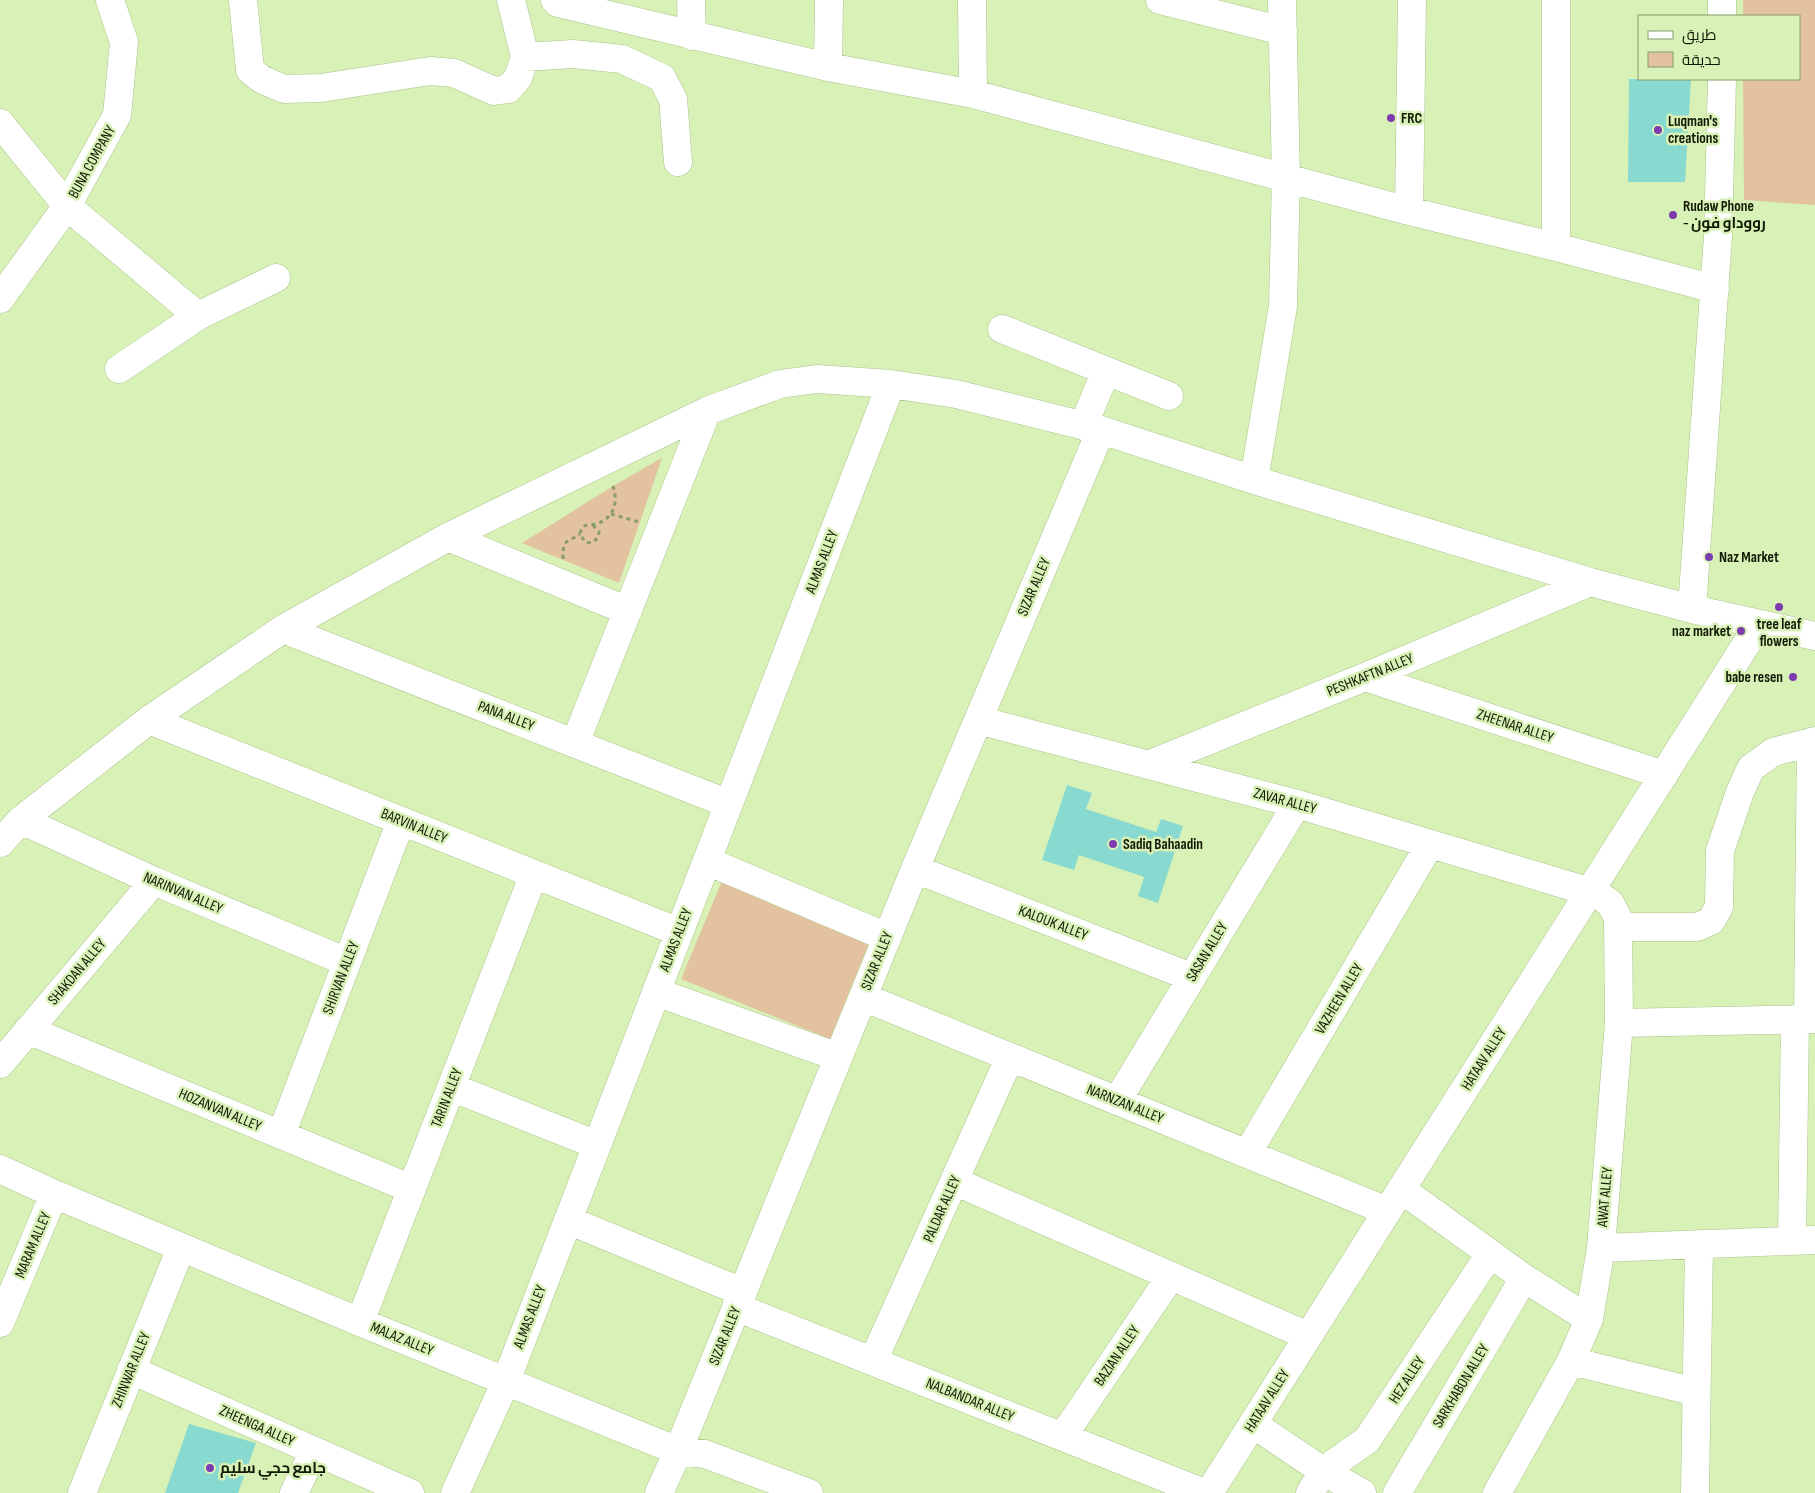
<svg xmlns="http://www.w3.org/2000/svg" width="1815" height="1493" font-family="'Sofia Sans Condensed',Cairo,sans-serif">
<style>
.green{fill:#e3c2a0}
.building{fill:#88d9cf}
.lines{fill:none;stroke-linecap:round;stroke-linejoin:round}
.minor-casing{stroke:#acc48c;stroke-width:29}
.path{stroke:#899b70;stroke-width:3;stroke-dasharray:4 4;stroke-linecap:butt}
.minor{stroke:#fff;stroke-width:28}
.poi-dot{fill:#7c3baf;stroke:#d8f1b7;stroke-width:2}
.labels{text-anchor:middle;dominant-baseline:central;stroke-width:5;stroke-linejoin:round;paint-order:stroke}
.poi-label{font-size:15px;font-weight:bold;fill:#111904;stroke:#d8f1b7;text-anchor:start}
.street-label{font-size:15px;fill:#111904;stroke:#d8f1b7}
</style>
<rect width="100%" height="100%" fill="#d8f1b7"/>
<!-- green -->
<path class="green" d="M1743,0h72v205l-71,-5 -1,-121h56v-63h-56z
M662,458l-43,125 -97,-40 91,-57z
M722,881l148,60 -40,98 -149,-60z"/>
<!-- building -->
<path class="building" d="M1629,79h62l-6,103h-57z
M1067,785l25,8 -6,16 70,23 5,-13 22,7 -25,77 -20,-7 6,-19 -65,-22 -5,15 -32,-10z
M189,1424l67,19 -18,50h-73z"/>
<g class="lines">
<!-- minor casing -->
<g class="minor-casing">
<path id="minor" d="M243,0l7,70 11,9 23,10 37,-1 109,-17 24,2 40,18 14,-2 10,-11 7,-21
M511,0l14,57 48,-3 49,5 40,19 11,21 5,63
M555,0l3,3 270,64 145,27 436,117 147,36 159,42
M691,0l1,36
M972,0l1,94
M1160,0l123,31
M1722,16v-16
M828,67l1,-67
M0,123l67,83 131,110
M1409,211l3,-211
M1556,247v-247
M0,299l67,-93 50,-91 7,-73 -14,-42
M1002,329l167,67
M119,369l79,-53 78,-38
M1083,426l23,-55
M1254,480l29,-174 3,-129 -4,-177
M448,537l180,74
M1692,609l26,-373 4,-157
M283,629l446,175
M1365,677l299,98
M149,720l530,212
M978,720l319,84 300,90 13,9 8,15 1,105 -18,225 -12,71 -18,42 -74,132
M575,743l132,-332
M1148,765l217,-88 225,-95
M21,820l133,61 193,81
M0,843l21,-23 128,-100 134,-91 165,-92 259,-126 73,-27 37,-5 74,5 65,10 145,36 153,50 336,102 102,27 123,27
M707,861l180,76
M915,869l276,108
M1619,927h78l14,-6 8,-14 1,-56 20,-59 11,-24 22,-16 42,-11
M656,992l182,65
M863,997l524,214
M1808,1019l3,-277
M1619,1023l195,-4
M28,1030l384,159
M0,1064l154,-183
M451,1087l146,58
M1117,1101l180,-297
M281,1135l120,-314
M1247,1154l183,-310
M0,1169l54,25 306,128 318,129 27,3 104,39
M954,1181l354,155
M1401,1189l123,89 65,41
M568,1220l174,72
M1792,1241l3,-222
M1601,1248l214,-8
M736,1307l468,186
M360,1322l174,-448
M0,1323l54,-129
M873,1361l137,-304
M1571,1361l125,31
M131,1370l279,123
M1253,1424l70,47 39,22
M1063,1436l108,-160
M82,1493l99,-245
M294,1493l20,-42
M455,1493l51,-112 385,-997
M659,1493l19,-42 237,-582 186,-439
M1209,1493l550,-869
M1310,1493l13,-22 44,-31 123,-186
M1397,1493l127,-215
M1695,1493l4,-249"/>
</g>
<!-- path -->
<path class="path" d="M611,514l28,8
M593,525l6,7 -1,6 -7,5 -6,-1 -5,-8c1,-4 2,-8 7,-9 2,-1 6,0 8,-1 18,-4 24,-21 18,-38
M563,559c0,-22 3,-15 17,-25"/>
<!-- minor -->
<use href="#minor" class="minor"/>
</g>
<!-- markers -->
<g class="poi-dot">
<circle cx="1391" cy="118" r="5"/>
<circle cx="1658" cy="130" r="5"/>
<circle cx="1673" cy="215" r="5"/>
<circle cx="1709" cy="557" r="5"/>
<circle cx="1779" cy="607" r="5"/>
<circle cx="1741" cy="631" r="5"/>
<circle cx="1793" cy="677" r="5"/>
<circle cx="1113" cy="844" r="5"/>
<circle cx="210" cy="1468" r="5"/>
</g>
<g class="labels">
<!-- poi labels -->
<g class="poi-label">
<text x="1401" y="118">FRC</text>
<text x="1668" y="121">Luqman's<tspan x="1668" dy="17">creations</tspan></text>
<text x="1683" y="206">Rudaw Phone<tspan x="1683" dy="17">- رووداو فون</tspan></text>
<text x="1719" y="557">Naz Market</text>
<text x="1779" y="624" text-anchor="middle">tree leaf<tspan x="1779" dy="17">flowers</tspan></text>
<text x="1731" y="631" text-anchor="end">naz market</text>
<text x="1783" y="677" text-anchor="end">babe resen</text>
<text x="1123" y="844">Sadiq Bahaadin</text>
<text x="220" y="1468">جامع حجي سليم</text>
</g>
<!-- street labels -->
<g class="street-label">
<text transform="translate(92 162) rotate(-61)">BUNA COMPANY</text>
<text transform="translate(822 562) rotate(-69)">ALMAS ALLEY</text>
<text transform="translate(1034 587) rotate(-67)">SIZAR ALLEY</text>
<text transform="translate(1370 675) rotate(-22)">PESHKAFTN ALLEY</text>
<text transform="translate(506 716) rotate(21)">PANA ALLEY</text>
<text transform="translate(1515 726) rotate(18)">ZHEENAR ALLEY</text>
<text transform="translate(1285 801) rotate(15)">ZAVAR ALLEY</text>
<text transform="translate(414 826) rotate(22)">BARVIN ALLEY</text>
<text transform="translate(183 893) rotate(23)">NARINVAN ALLEY</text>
<text transform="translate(1053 923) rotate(21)">KALOUK ALLEY</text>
<text transform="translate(676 940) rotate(-69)">ALMAS ALLEY</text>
<text transform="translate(1207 952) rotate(-59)">SASAN ALLEY</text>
<text transform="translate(877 961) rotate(-68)">SIZAR ALLEY</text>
<text transform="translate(77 972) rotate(-50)">SHAKDAN ALLEY</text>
<text transform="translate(341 978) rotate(-69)">SHIRVAN ALLEY</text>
<text transform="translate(1339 999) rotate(-59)">VAZHEEN ALLEY</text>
<text transform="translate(1484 1059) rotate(-58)">HATAAV ALLEY</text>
<text transform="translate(447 1098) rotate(-69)">TARIN ALLEY</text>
<text transform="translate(1125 1104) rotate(22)">NARNZAN ALLEY</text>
<text transform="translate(220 1110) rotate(23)">HOZANVAN ALLEY</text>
<text transform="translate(1605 1197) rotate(-85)">AWAT ALLEY</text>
<text transform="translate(942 1209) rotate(-66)">PALDAR ALLEY</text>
<text transform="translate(33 1245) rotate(-67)">MARAM ALLEY</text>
<text transform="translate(530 1317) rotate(-69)">ALMAS ALLEY</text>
<text transform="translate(725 1336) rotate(-68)">SIZAR ALLEY</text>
<text transform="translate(402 1339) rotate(22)">MALAZ ALLEY</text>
<text transform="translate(1117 1356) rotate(-56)">BAZIAN ALLEY</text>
<text transform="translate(131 1370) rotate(-68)">ZHINWAR ALLEY</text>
<text transform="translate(1407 1380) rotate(-57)">HEZ ALLEY</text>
<text transform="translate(1461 1386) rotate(-59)">SARKHABON ALLEY</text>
<text transform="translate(970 1400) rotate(22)">NALBANDAR ALLEY</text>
<text transform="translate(1267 1401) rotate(-58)">HATAAV ALLEY</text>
<text transform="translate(257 1426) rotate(24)">ZHEENGA ALLEY</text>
</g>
</g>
<!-- legend -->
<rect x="1638" y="15" width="162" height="65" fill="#d8f1b7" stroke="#889b6f"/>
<rect x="1648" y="31" width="25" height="8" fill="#ffffff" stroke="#889b6f"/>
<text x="1682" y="40" font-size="15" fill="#111904">طريق</text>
<rect x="1648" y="52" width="25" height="15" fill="#e3c2a0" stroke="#889b6f"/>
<text x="1682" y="65" font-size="15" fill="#111904">حديقة</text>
</svg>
